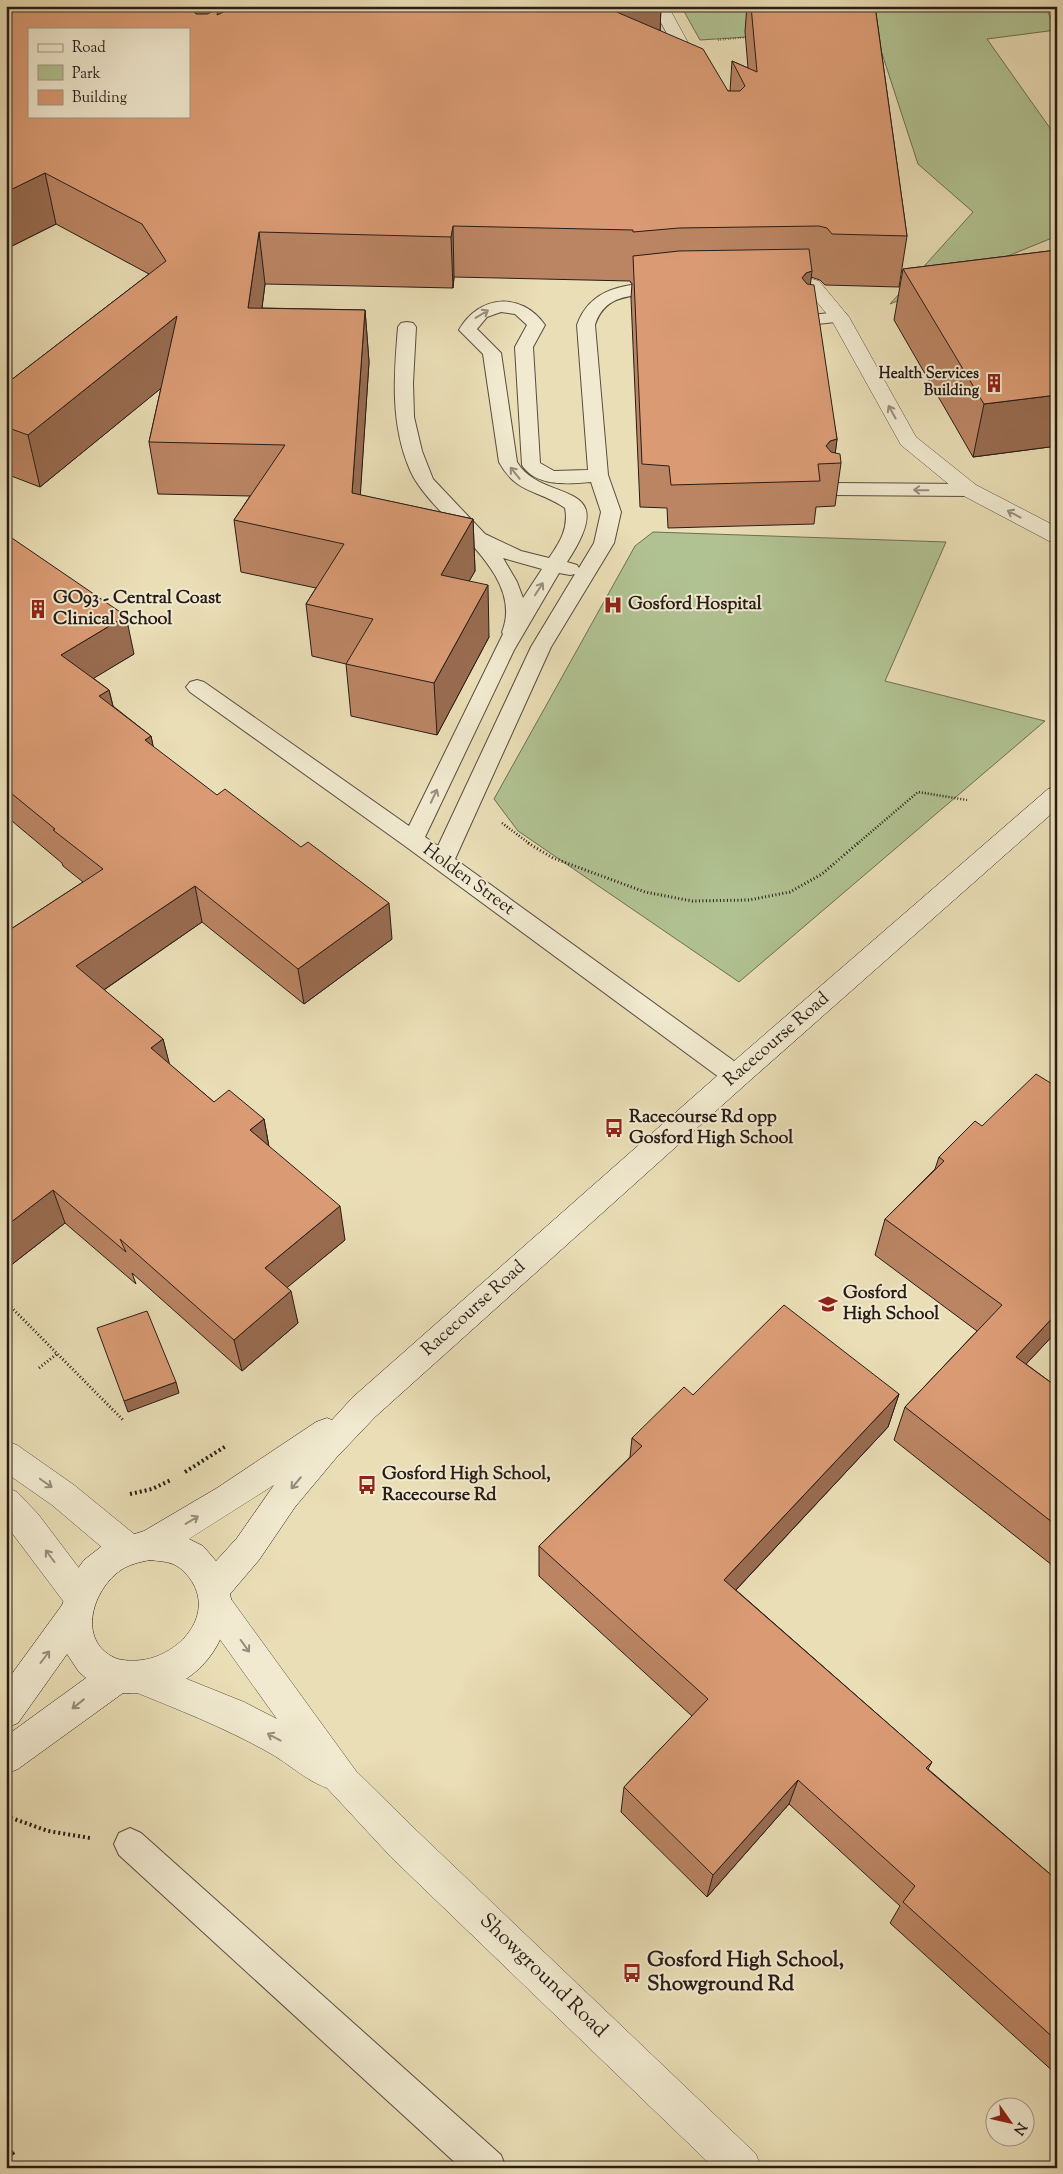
<svg xmlns="http://www.w3.org/2000/svg" width="1063" height="2174" font-family="'Sorts Mill Goudy',serif">
<style>
.green{fill:#b1c292;stroke:#6c6f54}
.lines{fill:none;stroke-linecap:round;stroke-linejoin:round}
.service-casing{stroke:#584c3f;stroke-width:2}
.minor-casing{stroke:#584c3f;stroke-width:1}
.tertiary-casing{stroke:#584c3f;stroke-width:1}
.secondary-casing{stroke:#281c17;stroke-width:1}
.path-far3{stroke:#281c17;stroke-width:2;stroke-dasharray:0.5 2;stroke-linecap:butt}
.path-far2{stroke:#281c17;stroke-width:2.5;stroke-dasharray:1 2;stroke-linecap:butt}
.path-far1{stroke:#281c17;stroke-width:3;stroke-dasharray:1 2.5;stroke-linecap:butt}
.path{stroke:#281c17;stroke-width:4;stroke-dasharray:2 3;stroke-linecap:butt}
.service{fill:#f1ead0;fill-rule:evenodd}
.minor{fill:#f1ead0;fill-rule:evenodd}
.tertiary{fill:#f1ead0;fill-rule:evenodd}
.secondary{fill:#f1ead0;fill-rule:evenodd}
.rail{stroke:#281c17;stroke-width:5;stroke-dasharray:11 11;stroke-linecap:butt}
.wall{fill:#bb8564;stroke:#281c17}
.shaded-wall{fill:#996c51;stroke:#281c17}
.building{fill:#da9b74;stroke:#281c17;fill-rule:evenodd}
.oneway{stroke:#978d7d}
.labels{text-anchor:middle;dominant-baseline:central;stroke-width:4;stroke-linejoin:round;paint-order:stroke}
.far-poi-label{font-size:15px;font-weight:bold;fill:#281c17;stroke:#f1ead0;text-anchor:end}
.poi-label{font-size:18px;font-weight:bold;fill:#281c17;stroke:#f1ead0;text-anchor:start}
.street-label{font-size:18px;fill:#281c17;stroke:#f1ead0}
.near-poi-label{font-size:21px;font-weight:bold;fill:#281c17;stroke:#f1ead0;text-anchor:start}
.near-street-label{font-size:21px;fill:#281c17;stroke:#f1ead0}
</style>
<rect width="100%" height="100%" fill="#eadeb6"/>
<filter id="stains"><feTurbulence type="fractalNoise" baseFrequency=".004" numOctaves="4"/><feColorMatrix values="0 0 0 0 .2 0 0 0 0 .09 0 0 0 0 .02 0 0 0 .5 -.17"/></filter>
<radialGradient id="worn" r=".72"><stop offset=".6" stop-color="#630" stop-opacity="0"/><stop offset="1" stop-color="#630" stop-opacity=".3"/></radialGradient>
<!-- green -->
<path class="green" d="M681,6h364l11,24 -69,9 70,99v98l-167,68 83,-92 -55,-48 -44,-135 -174,11z
M653,532l293,10 -61,139 160,40 -306,261 -221,-151 -24,-32 141,-253z"/>
<g class="lines">
<!-- service casing -->
<g class="service-casing">
<path id="service" d="M666,282l6,1 3,4 -3,4c-30,7 -65,-3 -77,34l13,150 13,37 -7,31 -63,104 -96,212 290,210 3,7 -3,7 -9,3 -9,-3 -322,-237 -215,-154 -4,-5 4,-5 7,-2 7,2 205,144 94,-192 -1,-2c25,-62 -71,-113 -92,-162 -20,-46 -16,-95 -12,-143l3,-4 6,-1 6,1 3,4 -3,56 1,34 8,34 11,28 52,55 36,17 28,7c11,-16 20,-30 16,-50 -27,-19 -48,-13 -66,-46l-16,-108 -24,-24c20,-35 62,-39 86,-5l-12,22 7,116 14,8 34,-1 -11,-145c14,-40 53,-41 89,-43zM501,312l14,2 12,11 -12,22 7,118c14,22 46,19 69,17l10,30 -7,31 -15,25 -2,-3 -10,-3c57,-86 -25,-57 -50,-100l-16,-109 -24,-24 10,-12zM503,558l39,11 -19,29 -6,-16zM559,573l11,2 5,-1 -44,73 -93,199 -13,-9 89,-187z
M839,312l6,1 3,4 -3,4 -37,4 -6,-1 -3,-4 3,-4z
M832,483l137,1 7,2 3,4 -3,4 -7,2 -137,-1 -7,-2 -3,-4 3,-4z
M130,1828l11,5 360,322 5,13h-45l-342,-313 -5,-11 5,-11z"/>
</g>
<!-- minor casing -->
<g class="minor-casing">
<path id="minor" d="M652,6h16l35,64 -2,4h-12z
M812,279l7,2 30,36 67,120 60,48 81,42v16l-8,-2 -87,-46 -61,-50 -70,-126 -28,-34 2,-4z"/>
</g>
<!-- tertiary casing -->
<g class="tertiary-casing">
<path id="tertiary" d="M6,1441l11,4 57,40 65,53 5,11 -5,11 -11,4 -11,-4 -65,-55 -46,-32z
M6,1487l11,5 21,22 53,70 4,11 -4,11 -12,5 -12,-5 -61,-81z
M216,1590l12,5 128,176 61,60 339,323 5,14h-47l-323,-311 -64,-69c-22,-8 -39,-25 -59,-36 -45,-25 -91,-43 -138,-62l-5,-12 5,-12 12,-5 102,41 33,17 -73,-102 -5,-11 5,-11z"/>
</g>
<!-- secondary casing -->
<g class="secondary-casing">
<path id="secondary" d="M1057,786v23l-311,275 -371,333 -39,41 -41,49 -36,53 -29,34c4,14 -1,24 -6,37 -17,43 -54,66 -101,62l-105,76 -12,5v-38l80,-58 -7,-6 -12,-18 -49,69 -12,5v-46l56,-77 12,-31 10,-14 22,-17 38,-12 73,-43 99,-66 11,-4 5,2 21,-23 373,-329 322,-279zM274,1485l-37,53 -21,23 -13,-15 -14,-7zM150,1560c7,1 16,1 23,4 9,4 16,12 21,21 18,36 -19,71 -52,75 -8,1 -20,1 -27,-2 -39,-18 -22,-69 6,-88 9,-6 19,-8 29,-10z"/>
</g>
<!-- path-far3 -->
<path class="path-far3" d="M718,40l31,-3"/>
<!-- path-far2 -->
<path class="path-far2" d="M502,823l28,21
M857,844l61,-52 49,8"/>
<!-- path-far1 -->
<path class="path-far1" d="M528,843l25,15 92,34 47,9 57,-1 41,-8 32,-18 36,-31
M6,1302l118,119
M39,1368l19,-15"/>
<!-- path -->
<path class="path" d="M185,1472l41,-26
M130,1494l22,-5 19,-9
M6,1816l42,15 42,7"/>
<!-- service -->
<use href="#service" class="service"/>
<!-- minor -->
<use href="#minor" class="minor"/>
<!-- tertiary -->
<use href="#tertiary" class="tertiary"/>
<!-- secondary -->
<use href="#secondary" class="secondary"/>
<!-- rail -->
<path class="rail" d="M6,2147l19,21"/>
</g>
<!-- wall -->
<path class="wall" d="M6,6h229v2l3,-2h423l-1,24 68,61h2l2,-30 16,7 -3,-37 2,-25h128l32,230 -8,51 -74,-2 -5,-5 -9,-3 -1,7 27,155 -2,14 6,10 -6,43 -19,1 -2,17 -146,4 -1,-20 -27,-1 -9,-209 1,-15h-1l-1,-2 -176,-4 -1,11 -188,-4 -3,24 103,2 4,52 -9,133 113,24 2,52 -6,10 20,56 -52,98 -86,-19 -5,-52 -34,-8 -6,-52 10,-16 -75,-16 -7,-52 16,-24 -92,-2 -9,-52 12,-54 -121,99 -34,-13v-90l143,-110 -93,-50 -50,25z
M1057,250v196l-84,11 -79,-137 9,-51z
M6,534l128,120 -41,24 16,12 4,16 38,30 2,11 239,192 -88,65 -102,-82 -98,68 59,49 6,25 45,38 50,17 5,28 76,93 -58,47 11,36 -56,48 -110,-98 4,11 -71,-61 -59,46v-340h5l72,-47 -20,-16 -1,-3 -56,-47z
M975,1121l82,210 -31,33 31,23v182l-163,-129 11,-33 72,-76 -102,-76 10,-36 50,-50 4,-12z
M899,1394l-11,33 -152,163 196,172 -4,7 129,111v195l-167,-152 10,-17 -111,-102 -82,93 -86,-85 3,-25 68,-71 -153,-140v-30l91,-89 2,-19 61,-43z"/>
<!-- shaded-wall -->
<path class="shaded-wall" d="M194,6h41l-7,35 -27,13 -8,-44z
M619,6h42l-1,27 -48,-23z
M45,173l11,51 -50,25v-57z
M453,226l1,51 -1,11 -2,-51z
M259,232l6,52 -10,76 -7,-52z
M812,271l-5,43 -5,-36 4,-5z
M365,310l4,52 -12,184 -5,-53z
M177,316l9,52 -146,119 -12,-52z
M1057,395v51l-84,11 11,-53z
M837,439l-3,25 -8,-18 4,-5z
M473,519l2,52 -32,56 -2,-52z
M488,585l1,52 -52,98 -3,-52z
M126,616l8,38 -63,38 -10,-37z
M109,690l9,37 -19,-31z
M151,736l8,37 -14,-33z
M195,886l7,36 -116,80 -10,-36z
M389,903l3,36 -88,65 -6,-35z
M163,1039l9,35 -21,-26z
M264,1119l6,34 -20,-23z
M53,1190l12,33 -59,46v-43z
M340,1206l5,34 -73,60 -7,-32z
M291,1291l7,32 -56,48 -8,-31z
M1057,1313v18l-55,59 14,-33z
M176,1382l3,11 -51,19 -4,-11z
M899,1394l-11,33 -170,182 6,-29z
M798,1780l-9,24 -82,93 6,-22z"/>
<!-- building -->
<path class="building" d="M6,6h188l-1,4 3,4h11l11,-5 -1,6 20,-9h382l-7,4 91,39 25,42h12l5,-5 -13,-25 25,11 -6,-66h124l32,230 -75,-2 -5,-6 -8,-2 -140,2 -46,4v-2l-180,-4 -2,11 -192,-5 -11,76 117,2 -13,183 121,26 -32,56 47,10 -54,98 -88,-19 27,-45 -67,-15 38,-60 -110,-24 51,-75 -136,-3 28,-126 -149,119 -22,-8v-43l160,-123 -24,-37 -97,-51 -39,19zM29,29h160v87h-160z
M809,249l3,22 -6,2 -4,5 5,6 7,1 23,154 -7,2 -4,5 5,6 9,2 1,9 -23,1 2,17 -149,4 -2,-19 -27,-2 -9,-208 46,-5z
M1057,250v145l-73,9 -81,-135z
M6,534l120,82 -65,39 48,35 -10,6 52,40 -6,4 72,55 8,-6 76,58 7,-5 81,61 -91,66 -103,-83 -119,80 87,73 -12,9 63,54 15,-12 35,29 -14,11 90,76 -75,62 26,23 -57,49 -114,-101 6,13 -73,-62 -47,36v-297l3,-2 2,2 92,-60 -50,-39 2,-1 -49,-40z
M1036,1074l21,13v226l-41,44 41,30v139l-152,-119 97,-102 -117,-86 59,-58 -5,-4 36,-36 7,5z
M784,1305l115,89 -175,186 208,182 -6,6 131,112v161l-154,-139 12,-16 -117,-106 -85,95 -89,-88 84,-88 -169,-153 103,-100 -10,-8 52,-51 9,8z
M147,1311l29,71 -52,19 -27,-73z"/>
<!-- one-way arrows -->
<defs><path id="oneway-shaft" d="M-6 0H5M1.5-3L5.5 0L1.5 3" fill="none" stroke-width="1.6" stroke-linecap="round" stroke-linejoin="round" transform="scale(1.25)"/></defs>
<g class="oneway">
<use href="#oneway-shaft" transform="translate(482 314) rotate(-31)"/>
<use href="#oneway-shaft" transform="translate(892 412) rotate(-119)"/>
<use href="#oneway-shaft" transform="translate(515 473) rotate(-129)"/>
<use href="#oneway-shaft" transform="translate(921 490) rotate(-179)"/>
<use href="#oneway-shaft" transform="translate(1014 514) rotate(-152)"/>
<use href="#oneway-shaft" transform="translate(539 589) rotate(-57)"/>
<use href="#oneway-shaft" transform="translate(434 796) rotate(-65)"/>
<use href="#oneway-shaft" transform="translate(46 1483) rotate(35)"/>
<use href="#oneway-shaft" transform="translate(296 1483) rotate(130)"/>
<use href="#oneway-shaft" transform="translate(192 1520) rotate(-31)"/>
<use href="#oneway-shaft" transform="translate(50 1556) rotate(-127)"/>
<use href="#oneway-shaft" transform="translate(245 1646) rotate(54)"/>
<use href="#oneway-shaft" transform="translate(45 1657) rotate(-53)"/>
<use href="#oneway-shaft" transform="translate(78 1704) rotate(142)"/>
<use href="#oneway-shaft" transform="translate(274 1737) rotate(-152)"/>
</g>
<!-- icons -->
<defs>
<g id="building-bare" transform="scale(1.5)"><path d="M-4-6H4V6H1V3H-1V6H-4ZM-2.5-4.3h1.7v1.8h-1.7ZM.8-4.3h1.7v1.8H.8ZM-2.5-1h1.7V.8h-1.7ZM.8-1h1.7V.8H.8Z" fill="#8f2418" stroke="#f1ead0" stroke-width="2.5" paint-order="stroke"/></g>
<g id="hospital-bare" transform="scale(1.5)"><path d="M-5-5h3v3.5h4V-5h3V5h-3V1.5h-4V5h-3Z" fill="#8f2418" stroke="#f1ead0" stroke-width="2.5" paint-order="stroke"/></g>
<g id="bus-bare" transform="scale(1.5)"><path d="M-5-6H5V4H4V6H2V4H-2V6H-4V4H-5ZM-3.5-4V0h7V-4ZM-3.5 1.2v1.5H-2V1.2ZM2 1.2v1.5H3.5V1.2Z" fill="#8f2418" stroke="#f1ead0" stroke-width="2.5" paint-order="stroke"/></g>
<g id="school-bare" transform="scale(1.5)"><path d="M0-5L7-2L0 1L-7-2ZM-4 1L0 2.5L4 1V4Q0 6-4 4Z" fill="#8f2418" stroke="#f1ead0" stroke-width="2.5" paint-order="stroke"/></g>
</defs>
<g fill-rule="evenodd">
<use href="#building-bare" x="994" y="383"/>
<use href="#hospital-bare" x="613" y="605"/>
<use href="#building-bare" x="38" y="609"/>
<use href="#bus-bare" x="614" y="1128"/>
<use href="#school-bare" x="828" y="1304"/>
<use href="#bus-bare" x="367" y="1485"/>
<use href="#bus-bare" x="632" y="1973"/>
</g>
<g class="labels">
<!-- far-poi labels -->
<g class="far-poi-label">
<text x="979" y="374">Health Services<tspan x="979" dy="17">Building</tspan></text>
</g>
<!-- poi labels -->
<g class="poi-label">
<text x="53" y="599">GO93 - Central Coast<tspan x="53" dy="21">Clinical School</tspan></text>
<text x="628" y="605">Gosford Hospital</text>
<text x="629" y="1118">Racecourse Rd opp<tspan x="629" dy="21">Gosford High School</tspan></text>
<text x="843" y="1294">Gosford<tspan x="843" dy="21">High School</tspan></text>
<text x="382" y="1475">Gosford High School,<tspan x="382" dy="21">Racecourse Rd</tspan></text>
</g>
<!-- street labels -->
<g class="street-label">
<text transform="translate(468 880) rotate(36)">Holden Street</text>
<text transform="translate(777 1040) rotate(-41)">Racecourse Road</text>
<text transform="translate(474 1309) rotate(-42)">Racecourse Road</text>
</g>
<!-- near-poi labels -->
<g class="near-poi-label">
<text x="647" y="1961">Gosford High School,<tspan x="647" dy="24">Showground Rd</tspan></text>
</g>
<!-- near-street labels -->
<g class="near-street-label">
<text transform="translate(543 1976) rotate(44)">Showground Road</text>
</g>
</g>
<!-- margin -->
<rect width="1063" height="2174" fill="none" stroke="#eadeb6" stroke-width="25"/>
<rect x="8" y="8" width="1048" height="2159" fill="none" stroke="#281c17" stroke-width="2.5"/>
<rect x="12" y="12" width="1038" height="2149" fill="none" stroke="#281c17"/>
<!-- legend -->
<rect x="28" y="28" width="162" height="90" fill="#f1ead0" stroke="#a19886"/>
<rect x="38" y="44" width="25" height="8" fill="#f1ead0" stroke="#a19886"/>
<text x="72" y="52" font-size="15" fill="#281c17">Road</text>
<rect x="38" y="65" width="25" height="15" fill="#b1c292" stroke="#a19886"/>
<text x="72" y="78" font-size="15" fill="#281c17">Park</text>
<rect x="38" y="90" width="25" height="15" fill="#da9b74" stroke="#a19886"/>
<text x="72" y="102" font-size="15" fill="#281c17">Building</text>
<!-- north arrow -->
<g transform="translate(1010 2122) rotate(124)"><circle r="24" fill="#f1ead0" stroke="#a19886"/>
<path d="M0-4L9 19L0 12L-9 19Z" fill="#8f2418"/>
<text y="-8" font-size="14" font-weight="bold" text-anchor="middle" fill="#281c17">N</text>
</g>
<rect width="100%" height="100%" filter="url(#stains)"/>
<rect width="100%" height="100%" fill="url(#worn)"/>
</svg>
